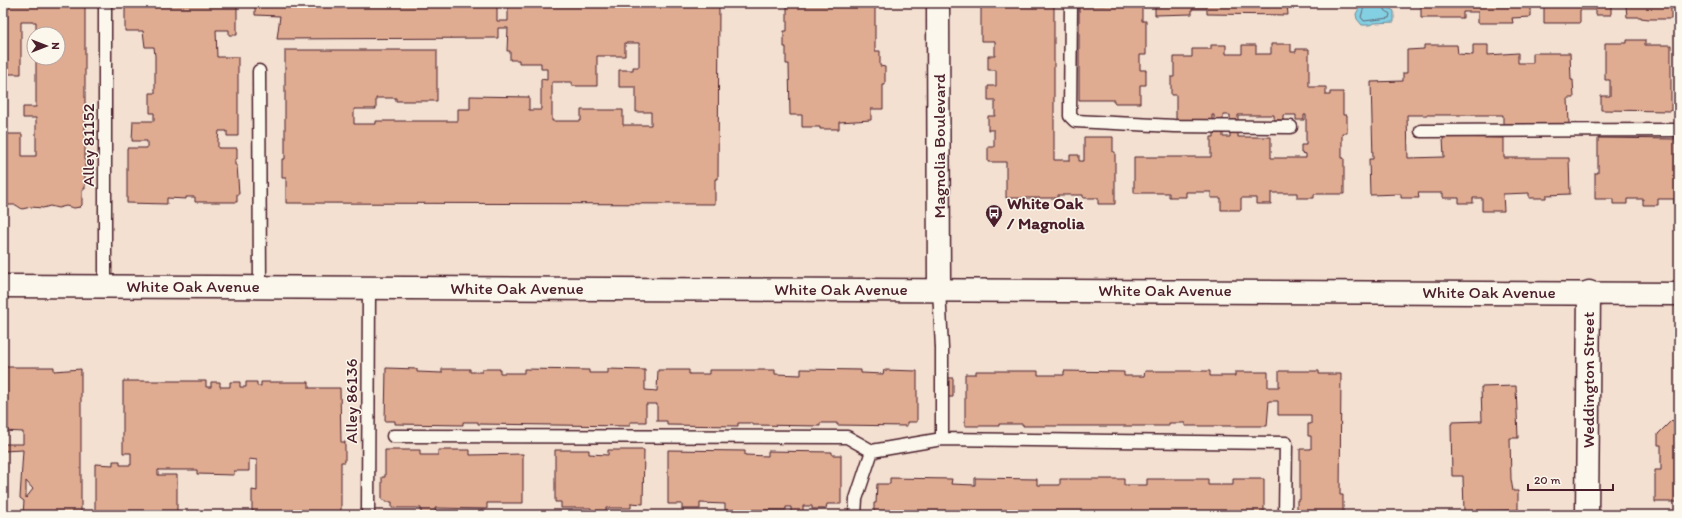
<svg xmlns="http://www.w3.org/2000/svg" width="1682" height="518" font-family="Itim,sans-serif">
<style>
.water{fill:#83d0e3;stroke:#6c8999}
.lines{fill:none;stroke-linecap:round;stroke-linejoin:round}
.shore{stroke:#616675;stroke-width:1}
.building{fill:#dfac92;stroke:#4a1f2b;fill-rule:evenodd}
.service-casing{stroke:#4a1f2b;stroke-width:15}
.minor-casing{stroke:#4a1f2b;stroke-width:25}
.primary-casing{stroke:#4a1f2b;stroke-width:25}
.service{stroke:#fbf7ec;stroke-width:12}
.minor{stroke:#fbf7ec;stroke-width:22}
.primary{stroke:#fbf7ec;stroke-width:22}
.labels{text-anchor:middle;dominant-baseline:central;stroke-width:3;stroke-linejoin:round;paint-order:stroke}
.street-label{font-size:17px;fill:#4a1f2b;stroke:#fbf7ec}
.poi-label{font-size:17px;font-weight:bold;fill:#4a1f2b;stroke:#fbf7ec;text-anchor:start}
</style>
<rect width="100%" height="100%" fill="#f3e0d1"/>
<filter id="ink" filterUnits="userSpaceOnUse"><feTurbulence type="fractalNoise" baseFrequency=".025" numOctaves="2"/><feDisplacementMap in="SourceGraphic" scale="8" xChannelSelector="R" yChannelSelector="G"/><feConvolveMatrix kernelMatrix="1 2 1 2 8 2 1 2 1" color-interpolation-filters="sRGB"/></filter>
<g filter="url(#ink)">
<!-- water -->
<path class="water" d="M1362,3h26l1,5 5,3v11l-19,1 -6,2h-7l-5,-6 -1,-5z"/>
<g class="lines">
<!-- shore -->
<path class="shore" d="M1365,3l-4,14 3,4 25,-3 1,-4 -5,-4v-7"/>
</g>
<!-- building -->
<path class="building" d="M3,3h82v186h-3v16l-2,2 -6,1 -8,-2 -8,2 -8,-2 -7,2 -12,-1 -9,2 -6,-4h-13v-71h19v22h14v-38h-13v-11h13v-49h22v-24h-22v-12h-15v52h-18z
M125,3h112v32h-8v-5h-13l1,27h21v79h-11v-5h-8l-1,9v8h19v11h-2v6h2l2,29h-2v8h-42v-5h-9v2l-19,-1v6l-40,-1v-55h20v-7h-15l1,-20h21v-8h-4v-20h5v-37l-1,-9h-9l-2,-16h-18z
M255,3h242v18h11v-18h211l-1,176h-3v25l-429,-1v-25h-4v-19h3v-109h152v51h-41v-3h-20v11h-22v15h22v-3h82v-12h12v-13l59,1v13h12v-31l6,1v-11h-6v-6h-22v-3h-9v-9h-3l1,-23h-10v10l-221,1 3,-23 -25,-1zM625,43h14v24h-6v3h-14v17h17v25h15v13h-28v-15h-42v11h-29v-39h20v4h25v-30h28z
M787,3h88v48h5v15l5,1v18h-2v24h-12v11l-32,2v7h-19v-2h-18v-12h-12l-1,-51h-3v-17h-2v-16h3z
M1008,3l46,2v155h16v-5h9v6h5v-24h29v15h2v52h-17v-6h-15v-3h-25v3h-52v-36h-18v-15h6v-17h-6v-14h7v-16h-7v-14h8v-16h-8v-14h7v-15h-14v-37h27z
M1105,3h37v18h4v34h-6v15h6v15h-6v18h-26v-3h-35v-95h26z
M1155,3h132l1,12 -81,-1v-5h-15v5l-37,1z
M1421,3h110v14l-19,1 1,5h-35v-11h-15v6h-42z
M1544,3h127v16h-22l-8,-1v-1h-14l-1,-11h-15v9h-15v-5h-16v13h-36z
M1627,40h18v5h26v66l-70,-1v-14h9v-16h-5v-37h22z
M1271,44h20v8h5v-3h13v38h17v8h4v-3h13v23h4v18h-5v25h2v36h-30v4h-17v-5h-26v11h-15v-6h-15v12h-20v-12h-10v-6h-25v5h-17v-4h-35v-36h77v-20h3v-4h9v4h7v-4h8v4h33v21h35v-4l-5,-1v-8h5v-30h-2v5h-8v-5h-13v5h-9v-5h-36v5h-8v-5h-7v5h-9v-5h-2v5h-36v-25h-5v-18h3v-20h18v-8h19v-4h15v9h16v-9h14v9h15z
M1424,45h33l1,9 15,1v-10h15v10l30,-2v10h15v-10h37l1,27h2l1,18h-6l1,26h-66v-9h-96l1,43 36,-1 -1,-20 61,1v20h65l1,36 -24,1v3h-17v-5l-26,1 1,17h-22v-13h-9v5h-14v-5h-16v-5h-25l1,5h-18v-4l-31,1 -1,-36h4l-2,-77 32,-1v-8h4v-23l17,-1z
M1598,138l81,1v66h-5v-6h-16v6h-15v-6h-16v5h-14v-5h-18v-26h3z
M3,367h51v4l27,-2v146h-58l1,-14 -4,-3 3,-48 -20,1v-7h20v-12l-20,-1zM26,481l7,8 -7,9z
M386,368l31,1v3l25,1v-4h28v3h12v-3h18v4h24v-4l65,1v3h19v-4l37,1v20l12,1 1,-21h31v4h20v-4h66v4l26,1v-6l60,1v3l22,1 1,-4 33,1v51h-10v4l-70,-1v-2h-17v3l-67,-1v-2h-15v3l-71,-1v-4h-10v-17h-11v18h-16v4l-152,-2v-2h-15v3l-68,-1v-3h-10z
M976,371h62v4h26v-4l60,1v4h20l1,-5h65v5h25v-4h33v15h11v-16h40v3h22l-1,121h3v20h-43v-3h-3v-12h3v-51h11v-13h-3v-12h3v-9h-33v-14h-9l-2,25h-82v-3h-16v3h-146v-2h-24v2h-34v-52h11z
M943,378h10v19h-10z
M123,381h83v6h5v-5h9v5h10v-5h10v5h6v-5h11v4h4v-4h48v6h31l1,54h4v20h-4v53l-87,-1v-3h-2v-21l5,1v-31l-8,-1v12h-15v4l-37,-1v-4h-39v5h19v40h-82v-51l18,1v-4h7v4h11v-12h-8z
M1516,386l2,52h-8l1,41 2,12h5v19l-54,2 -1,-36h-11l-1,-52h1v-2l30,-1 -1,-34z
M1679,418v84h-24v-32h6v-25h-3v-11l14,-14 2,2z
M385,450h35v5h18v-5h32v5l53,-1v49h-36v6l-52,-1 1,7h-15v-7h-29v-6h-7v-2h-3v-23h3z
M555,450h34v4l19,1v-5h36l-1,54 -12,-1v5h-25v7h-15v-7h-30v-6h-6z
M668,450l77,1v4l23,1v-5l64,1v3h9v49h-14l-1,5h-14v-3h-9v9h-12v-8h-5v3h-61v-6l-25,-1v6h-18v-5h-14z
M890,478l62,1 -1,5 24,1v-7l62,1v6h23v-6h64v6h23v-6h61v6h25v-6h31v36h-390v-12h2l1,-19h13z"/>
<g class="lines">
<!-- service casing -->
<g class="service-casing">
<path id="service" d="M105,3v283
M1071,3l-1,113 5,5 99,5 117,1
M259,71l1,216
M1421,131l258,-1
M393,436l454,1 25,14
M942,439l344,4 -1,72
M368,515l1,-228
M855,515l1,-16 16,-48 70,-12v-91l-3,-59"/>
</g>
<!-- minor casing -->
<g class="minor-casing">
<path id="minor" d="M938,3l1,286
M1587,515l2,-223"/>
</g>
<!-- primary casing -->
<g class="primary-casing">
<path id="primary" d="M3,286l1676,8"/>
</g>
<!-- service -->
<use href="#service" class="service"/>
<!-- minor -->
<use href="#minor" class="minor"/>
<!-- primary -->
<use href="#primary" class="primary"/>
</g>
</g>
<!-- icons -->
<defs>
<g id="bus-pin" transform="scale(0.9)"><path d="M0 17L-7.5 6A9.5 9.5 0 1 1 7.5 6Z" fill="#4a1f2b" stroke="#fbf7ec"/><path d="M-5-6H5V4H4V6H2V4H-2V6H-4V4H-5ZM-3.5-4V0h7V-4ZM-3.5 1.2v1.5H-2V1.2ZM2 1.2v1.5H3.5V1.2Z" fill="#fff"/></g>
</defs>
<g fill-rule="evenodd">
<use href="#bus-pin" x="994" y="213"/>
</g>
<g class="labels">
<!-- street labels -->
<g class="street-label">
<text transform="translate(88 145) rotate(-90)">Alley 81152</text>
<text transform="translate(939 146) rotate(-90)">Magnolia Boulevard</text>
<text x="193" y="286">White Oak Avenue</text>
<text x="517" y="288">White Oak Avenue</text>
<text x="841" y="289">White Oak Avenue</text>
<text x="1165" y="290">White Oak Avenue</text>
<text x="1489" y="292">White Oak Avenue</text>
<text transform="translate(1588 380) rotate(-90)">Weddington Street</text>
<text transform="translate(351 401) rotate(-90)">Alley 86136</text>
</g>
<!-- poi labels -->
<g class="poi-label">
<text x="1007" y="203">White Oak<tspan x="1007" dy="20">/ Magnolia</tspan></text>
</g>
</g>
<!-- margin -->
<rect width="1682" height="518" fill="none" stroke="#fbf7ec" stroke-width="16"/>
<rect x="8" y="8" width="1666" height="502" fill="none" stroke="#4a1f2b" stroke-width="1.5" filter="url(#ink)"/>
<!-- north arrow -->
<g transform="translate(46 46) rotate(90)"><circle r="19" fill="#fbf7ec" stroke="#b4a19f"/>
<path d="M0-3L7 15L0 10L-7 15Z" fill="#4a1f2b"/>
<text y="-6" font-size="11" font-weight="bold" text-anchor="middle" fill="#4a1f2b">N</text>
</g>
<!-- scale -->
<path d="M1528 484v6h85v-6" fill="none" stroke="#4a1f2b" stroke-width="2"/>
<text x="1534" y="484" font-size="12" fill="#4a1f2b" stroke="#fbf7ec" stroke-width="3" paint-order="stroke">20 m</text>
</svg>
